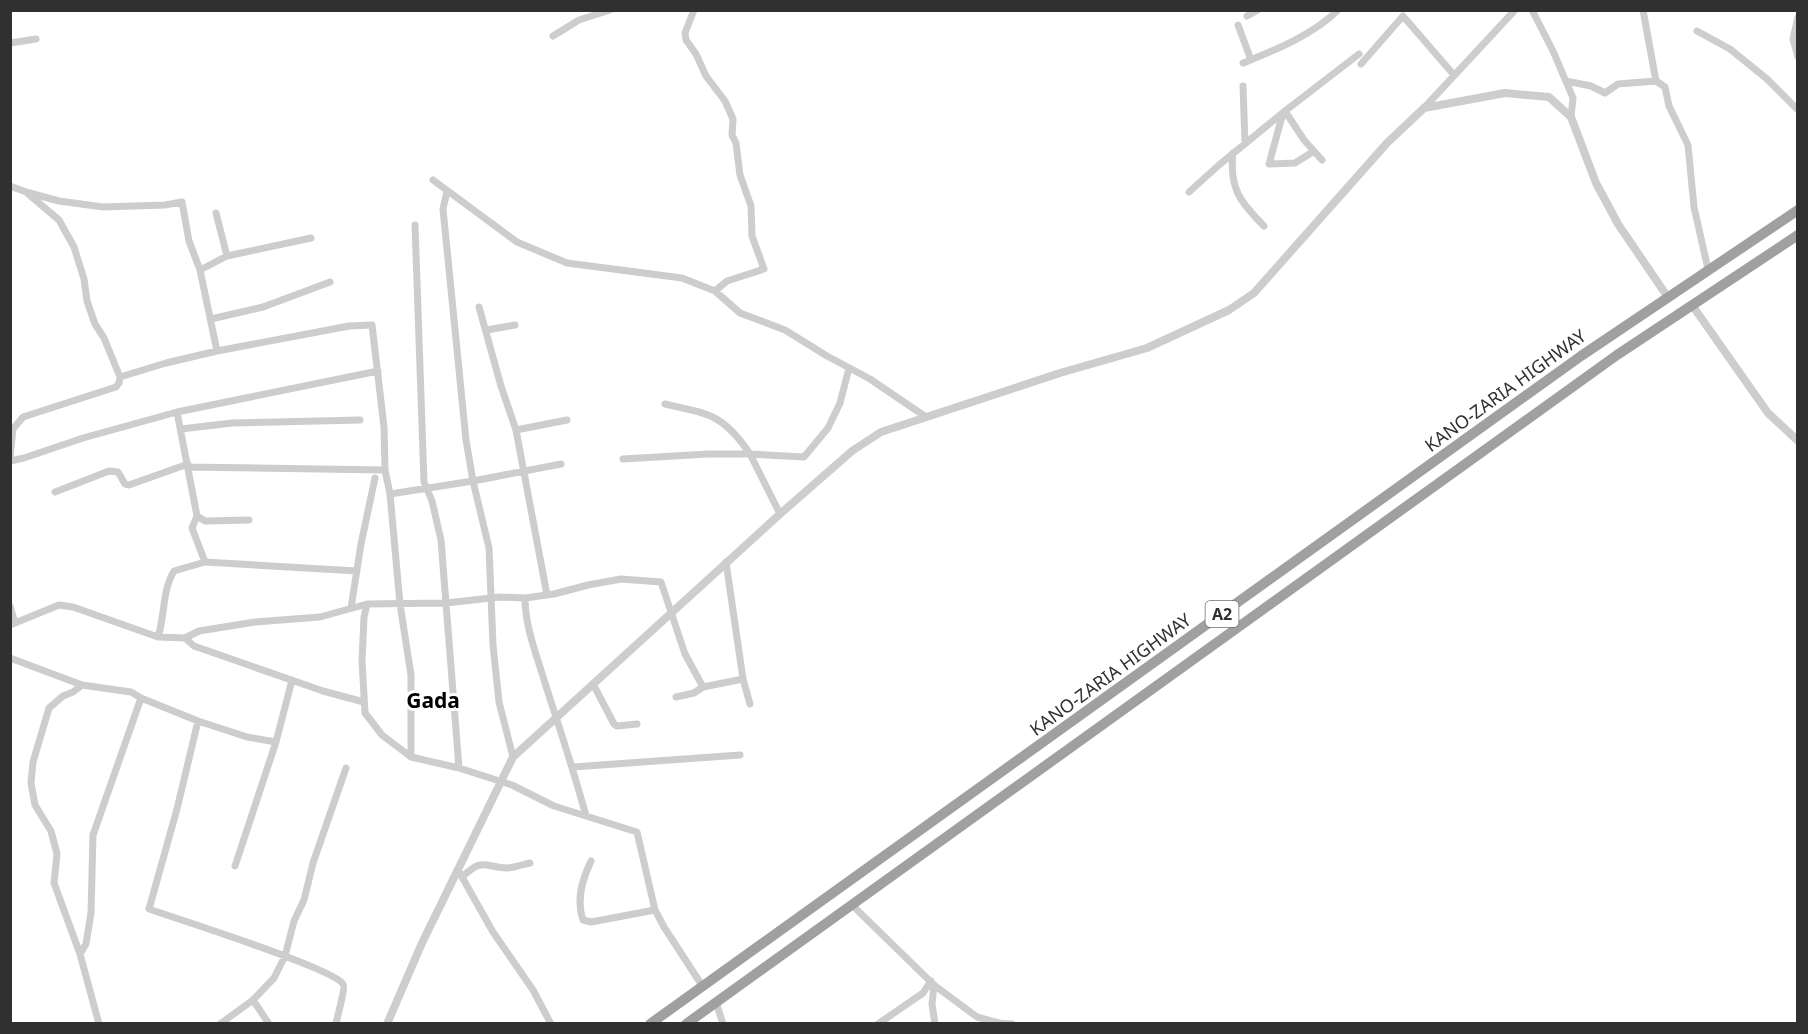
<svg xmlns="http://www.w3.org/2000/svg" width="1808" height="1034" font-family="'Noto Sans',sans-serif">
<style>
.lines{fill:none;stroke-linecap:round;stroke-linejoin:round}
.minor{stroke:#cdcdcd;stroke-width:7}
.tertiary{stroke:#cdcdcd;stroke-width:8}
.trunk{stroke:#a0a0a0;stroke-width:10}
.labels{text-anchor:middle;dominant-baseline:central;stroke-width:6;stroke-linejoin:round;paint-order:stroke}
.shield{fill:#fff;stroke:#6e6e6e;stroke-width:1.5}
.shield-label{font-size:16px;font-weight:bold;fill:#303030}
.street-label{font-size:18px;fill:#303030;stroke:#fff}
.quarter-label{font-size:21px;font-weight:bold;fill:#000;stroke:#fff}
</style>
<rect width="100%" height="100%" fill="#fff"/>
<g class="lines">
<!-- minor -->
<path class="minor" d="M694,10l-9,23 1,7 10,14 10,22 19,25 8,18 -1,16 4,8 4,32 11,31 1,30 12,33 -37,12 -12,10
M1532,10l21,41 20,47 -2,19
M1643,10l13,71
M1247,16l11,-6
M1798,17l-5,22 5,18
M1238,25l13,35
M1697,31l33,18 37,30 31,31
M553,36l26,-16 31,-10
M10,43l26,-4
M1243,63c32,-13 70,-28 95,-53
M1361,64l42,-48 51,59
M1566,81l25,5 14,7 13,-9 38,-3 9,6 4,19 19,39 6,62 14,62
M1243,86l2,57
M1424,108l91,-98
M1284,113l-3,7 -12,44 26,-1 16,-10
M1233,153c-4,35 7,49 31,73
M1322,160l-18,-20 -19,-29 74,-57
M433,180l84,62 50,21 115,15 33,13 25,22 45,17 42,26 43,23 56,38
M10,186l16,6 33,9 44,6 62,-2 17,-3 7,39 11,29 17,81
M447,191l-4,18 23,231 7,41 16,67 4,97 6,57 14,55
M1189,192l30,-27 66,-54
M216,213l11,43
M415,225l9,257 8,19 9,39 18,228
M200,270l27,-14 84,-18
M479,307l22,79 15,44 31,165
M211,319l52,-12 67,-25
M487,330l28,-5
M120,377l46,-14 51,-12 132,-25 23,-1 12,102 1,43 5,24 10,110 11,71v82
M177,412l20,104 -5,12 13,34 152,9
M181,429l51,-6 128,-3
M516,430l51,-10
M10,458l3,-29 10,-12 93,-30 3,-4 1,-6 -16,-39 -9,-14 -8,-23 -3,-22 -10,-32 -15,-27 -33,-28
M623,459l85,-5h42c-27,-40 -41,-40 -85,-50
M10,461l14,-3 59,-20 94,-26 201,-41
M188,467l197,3
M55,492l54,-21 9,1 7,12 4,1 59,-21
M390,494l83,-13 88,-17
M780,514l-30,-60 54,3 24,-29 12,-25 9,-35
M197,516l8,5 44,-1
M726,562l17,117 7,25
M525,598c0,29 12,58 20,85 14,44 29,88 41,133
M367,604l-3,13 -2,44 3,52 17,22 29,22 48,11 53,17 42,21 83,26 18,78 9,17 39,60
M10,606l5,17
M351,608l10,-64 14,-66
M10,625l49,-20 14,2 85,30 27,1 14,-7 56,-9 65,-5 47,-13 79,-1 54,-6 25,1 29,-4 34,-9 33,-6 40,3 24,72 18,33 40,-8
M158,637c7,-21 4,-46 16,-66l31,-9
M185,638l9,8 129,45 41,11
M10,658l72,27 49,7 10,6 57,23 49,16 29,5
M593,684l21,40 3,2 20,-2
M82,685l-9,7 -10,4 -14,12 -16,54 -2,21 4,22 16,26 6,23 -3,29 26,71 19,70
M676,697l18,-4 9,-6
M198,721l-21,88 -28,100c28,10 184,59 194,75 3,3 -6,33 -7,40
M573,767l167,-12
M591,861c-9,19 -15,39 -8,59l8,2 64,-12
M235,866l41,-124 16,-62
M458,870l35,62 40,58 18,34
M462,877c21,-19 19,-11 44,-9 7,0 16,-3 24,-5
M852,905l82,80 43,32 22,6 13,1
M80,954l6,-10 5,-31 2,-78 48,-137
M934,985l-2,19 3,20
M253,1000l16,24
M716,1002l7,22
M220,1024l33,-24 21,-22 11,-22 9,-35 10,-21 9,-37 33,-95
M878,1024l45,-31 8,-12"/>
<!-- tertiary -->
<path class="tertiary" d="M1692,305l76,108 30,28
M387,1024l35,-81 91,-186 267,-243 72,-63 29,-19 179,-59 87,-25 82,-38 25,-17 133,-150 37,-35 81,-15 44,4 22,20 25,66 22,41 49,72"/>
<!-- trunk -->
<path class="trunk" d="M650,1024l931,-668 217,-146
M686,1024l931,-669 181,-120"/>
</g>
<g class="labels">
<!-- shield labels -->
<rect class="shield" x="1205.5" y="601" width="33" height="26" rx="4.5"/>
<g class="shield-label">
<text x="1222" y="614">A2</text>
</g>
<!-- street labels -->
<g class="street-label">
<text transform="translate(1505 390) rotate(-36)">KANO-ZARIA HIGHWAY</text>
<text transform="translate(1110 674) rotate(-36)">KANO-ZARIA HIGHWAY</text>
</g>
<!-- quarter labels -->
<g class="quarter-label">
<text x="433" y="700">Gada</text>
</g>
</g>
<!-- border -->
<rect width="1808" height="1034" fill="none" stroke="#303030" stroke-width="24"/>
</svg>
